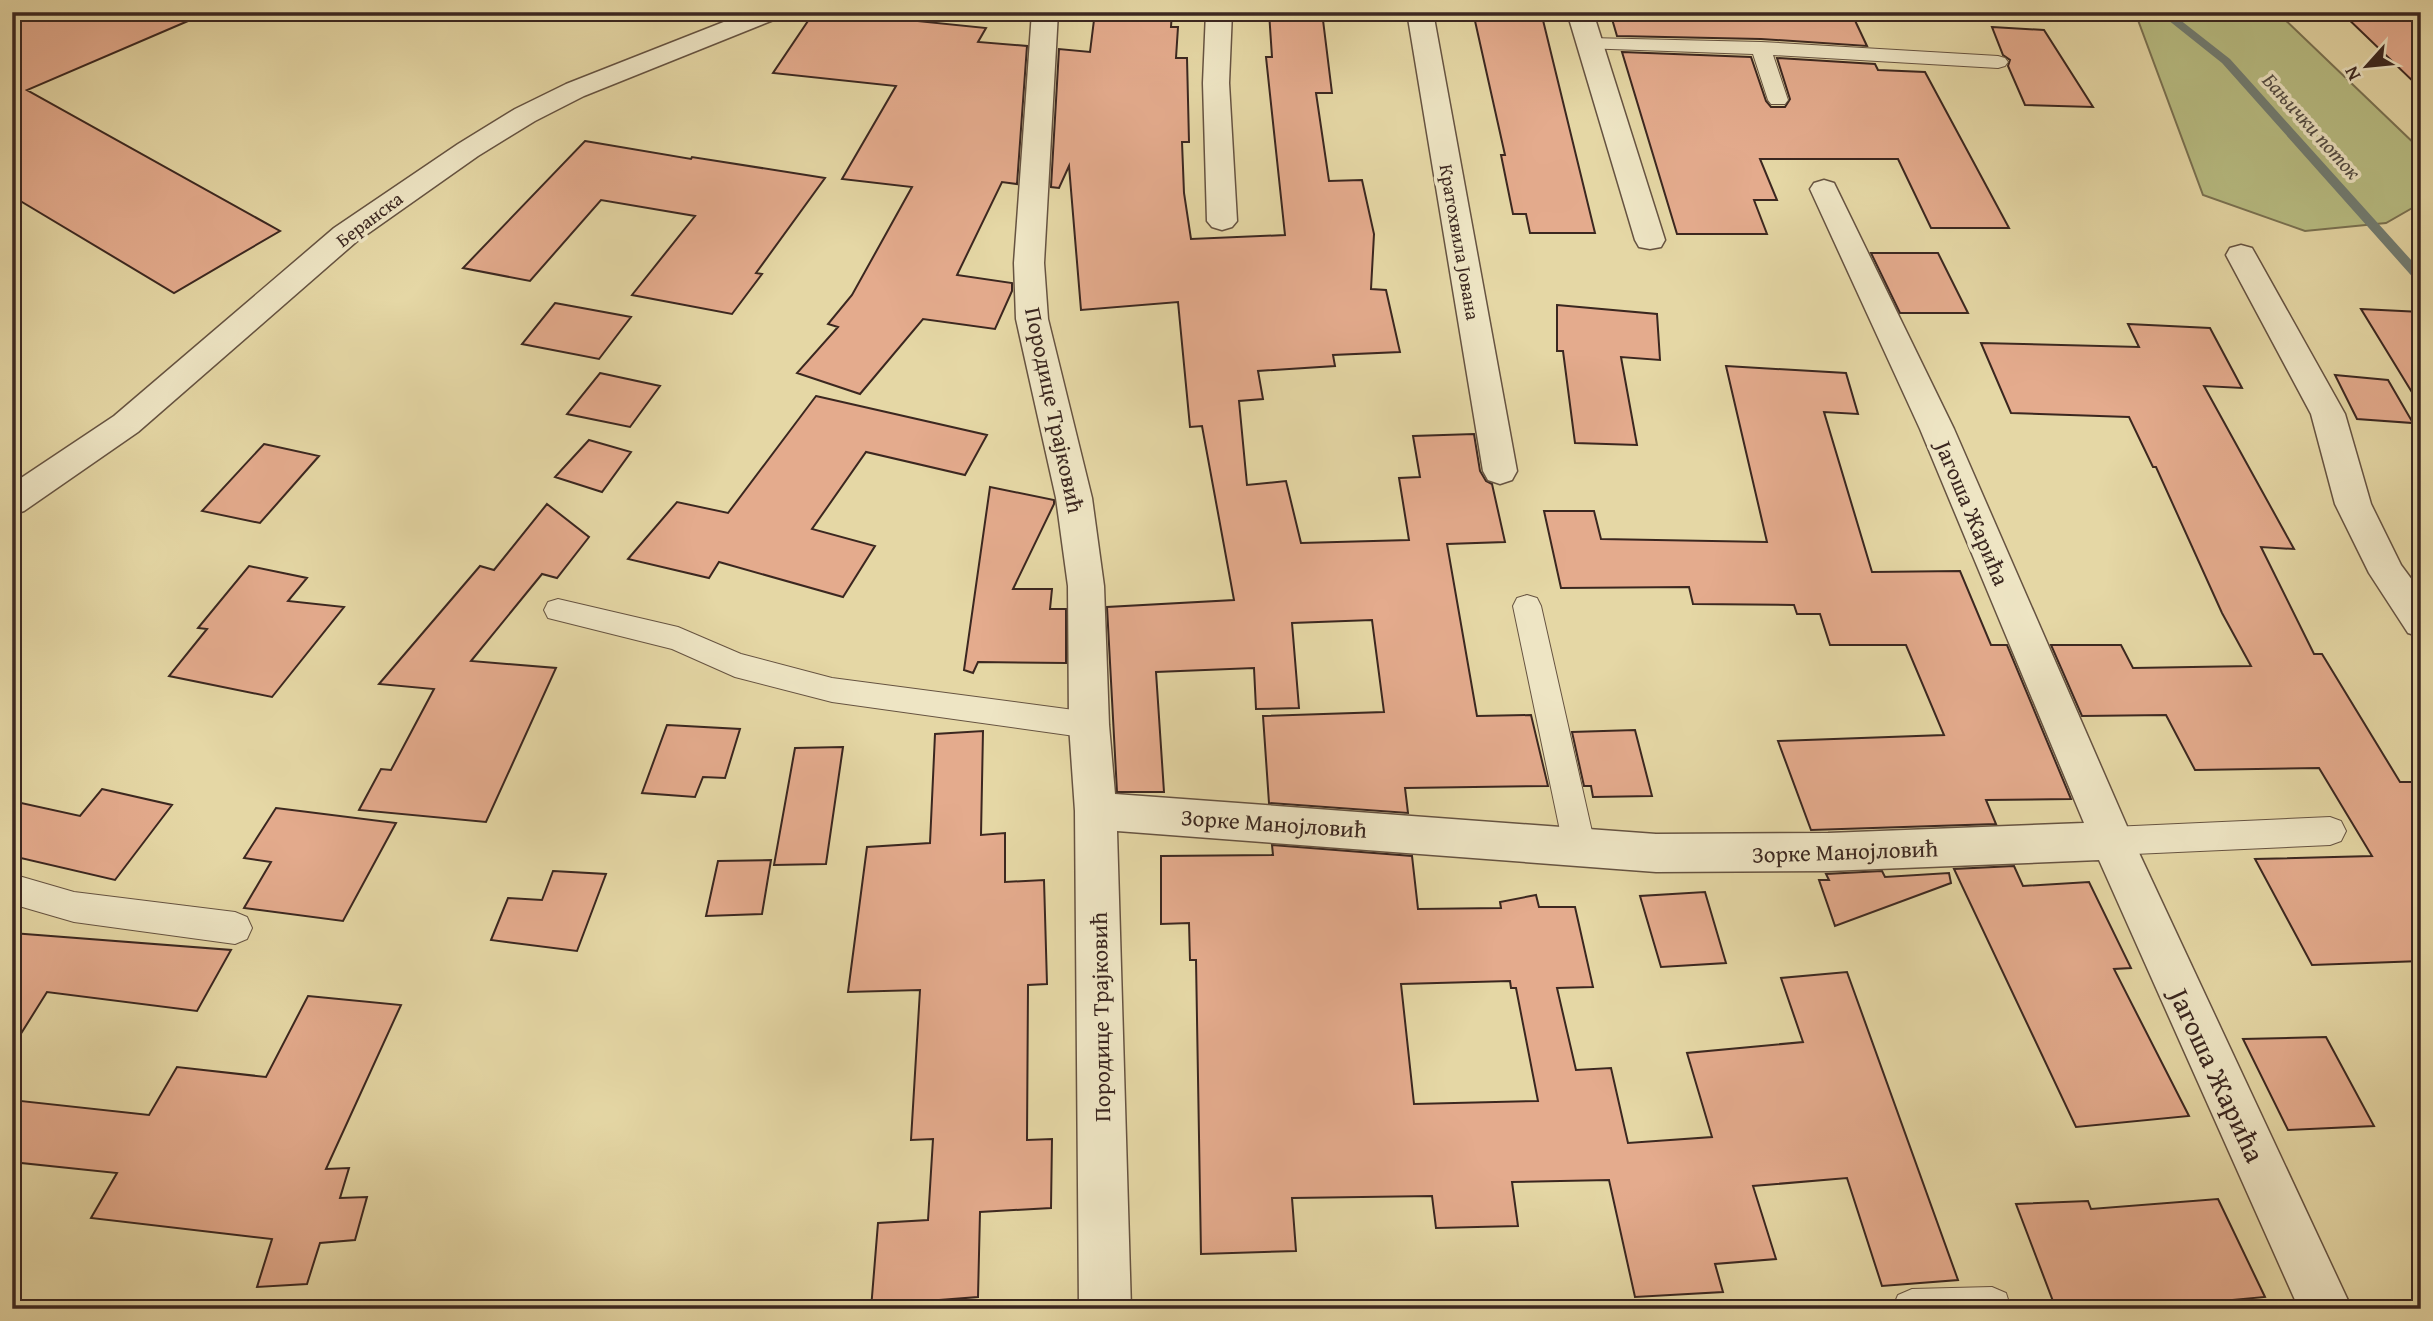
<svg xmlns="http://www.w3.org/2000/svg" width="2433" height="1321" font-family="'Gentium Book Plus',serif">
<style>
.green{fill:#b8bd83;stroke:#7a7252;stroke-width:2}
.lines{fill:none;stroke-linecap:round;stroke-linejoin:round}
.stream{fill:#727e74;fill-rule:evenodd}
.building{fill:#e4ab8d;stroke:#3b2720;stroke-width:2;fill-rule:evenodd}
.service-casing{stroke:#665341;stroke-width:2}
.minor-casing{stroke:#665341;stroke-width:3}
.service{fill:#eee5c4;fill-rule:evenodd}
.minor{fill:#eee5c4;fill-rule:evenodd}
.labels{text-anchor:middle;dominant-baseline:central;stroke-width:7;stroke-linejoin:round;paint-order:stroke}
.far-street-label{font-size:19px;fill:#3b2720;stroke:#eee5c4}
.far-water-label{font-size:21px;font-style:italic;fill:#524b43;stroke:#eee5c4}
.street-label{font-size:23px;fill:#3b2720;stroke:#eee5c4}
.near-street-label{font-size:28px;fill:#3b2720;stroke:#eee5c4}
</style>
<rect width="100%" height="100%" fill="#e5d7a5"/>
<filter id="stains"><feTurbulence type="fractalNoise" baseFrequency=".00286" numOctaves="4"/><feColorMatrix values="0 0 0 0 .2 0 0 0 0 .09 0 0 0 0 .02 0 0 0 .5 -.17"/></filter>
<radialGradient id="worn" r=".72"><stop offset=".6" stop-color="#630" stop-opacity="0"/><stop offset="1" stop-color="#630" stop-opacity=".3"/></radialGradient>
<!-- green -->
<path class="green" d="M2135,12h142l144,138v53l-35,20 -81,8 -102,-36z"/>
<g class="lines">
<!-- stream -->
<path class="stream" d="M2158,12h12l60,47 191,212v12l-4,-1 -195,-219z"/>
</g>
<!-- building -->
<path class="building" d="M12,12h197l-182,78 253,141 -106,62 -162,-97z
M820,12h92l-5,8 79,8 -8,14 49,4 -10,138 -15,-2 -45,93 55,8v8l-17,38 -72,-10 -63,75 -63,-21 41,-46 -10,-3 24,-29 60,-108 -70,-8 54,-93 -123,-13 37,-55z
M1095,12h77l-1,15h7l-2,31h11l2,84h-7l2,51 7,46 94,-4 -19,-178h6l-3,-45h53l10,81h-16l13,88 33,-1 12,54 -3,55 15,1 14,62 -67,3 2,11 -77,5 5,28 -24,2 8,84 39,-4 15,62 108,-3 -10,-62 21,-1 -7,-41 61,-2 6,37 6,10 6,3 13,58 -58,2 30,172 54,-1 17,71 -143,2 3,25 -139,-10 -6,-87 121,-4 -12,-92 -80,3 7,85 -43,1 -2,-41 -98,4 8,120h-47l-10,-185 127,-7 -32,-174 -12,1 -12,-125 -97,8 -12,-144 -10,22 -8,-1 8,-138 31,3z
M1473,12h68l54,221h-65l-4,-19h-13l-12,-59h4z
M1610,12h241l16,34 -106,-7 -144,-3z
M2341,12h63l17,16v61z
M1992,27l52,3 49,77 -68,-2 -17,-39 2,-6 -7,-5z
M1622,52l129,5 15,44 5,6h14l5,-8 -13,-41 98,6 3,6 47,2 84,156h-78l-33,-69h-138l17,41h-23l13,34h-90z
M585,141l106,18 1,-2 133,21 -69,95 6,1 -30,40 -100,-19 63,-79 -94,-16 -71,81 -67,-13z
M1871,253h67l30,60h-68z
M555,303l76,14 -32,42 -77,-15z
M1557,305l100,9 3,46 -39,-3 16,88 -62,-2 -12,-92h-6z
M2361,309l60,3v95z
M2128,324l82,4 32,60 -38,-2 90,163 -33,-2 53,107h8l78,128h21v179l-109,4 -57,-106 117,-3 -53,-88 -124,2 -29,-55 -84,1 -31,-71h70l12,23 118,-2 -29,-53 -66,-146h-3l-24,-50 -118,-4 -30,-70 158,4z
M1726,366l120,7 12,41 -34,-2 48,160 88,-1 31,74h16l64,154 -85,1 10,24 -185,6 -33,-89 166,-6 -38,-90h-76l-10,-31h-23l-3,-9 -101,-1 -4,-17 -128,1 -17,-77h50l7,28 166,3z
M600,373l60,13 -30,41 -63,-13z
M2335,375l53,5 25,43 -56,-4z
M816,396l171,39 -22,40 -99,-23 -54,77 63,17 -32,51 -124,-35 -10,16 -81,-19 49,-57 51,11z
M589,440l42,12 -29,40 -47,-15z
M264,444l55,12 -59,67 -58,-12z
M990,487l64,13v4l-41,85h39l-2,20h16v54l-88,-1 -5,11 -9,-3z
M547,504l42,33 -32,41 -15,-4 -71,87 85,7 -70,154 -127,-12 22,-41 10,1 43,-81 -55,-5 101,-118 14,4z
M249,566l58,12 -19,23 56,6 -72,90 -103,-21 38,-47 -9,-1z
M667,725l73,4 -15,49 -22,-1 -8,20 -53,-4z
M1635,730l17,66 -59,1 -2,-11h-7l-12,-54z
M983,731l-2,104 24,-2v49l39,-2 3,104 -19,1 -1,155 25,-1 -1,69 -71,4 -2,85 -64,5v7h-43l7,-86 50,-3 5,-81 -22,1 9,-150 -72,2 19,-145 63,-4 5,-109z
M843,747l-17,117 -52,1 21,-117z
M102,789l70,16 -57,75 -103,-24v-55l68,15z
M276,808l120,15 -53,98 -99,-13 27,-46 -27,-4z
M1272,845l140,11 6,53 83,-1 -1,-6 36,-7 3,12h36l18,80 -36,1 19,82 35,-2 17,75 84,-6 -25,-84 116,-11 -22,-64 66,-6 111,308 -76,6 -35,-108 -94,8 23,73 -61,5 8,28 -88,5 -26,-117 -97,2 6,44 -82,2 -4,-32 -140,2 4,53 -95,3 -5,-294h-6l-1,-37 -28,1v-68l112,-1zM1510,981l1,7h5l22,113 -124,3 -13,-120z
M771,860l-9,54 -56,2 12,-55z
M2014,866l9,20 66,-4 42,86 -17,1 75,147 -113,11 -122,-258z
M553,871l53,3 -29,77 -86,-11 17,-42 34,2z
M1882,871l3,6 64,-4 2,10 -116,43 -16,-46h10l-3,-6z
M1705,892l21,71 -65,4 -21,-71z
M12,933l219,17 -34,61 -150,-19 -35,56z
M308,996l93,9 -75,164 23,-1 -9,30 27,-1 -12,43 -35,3 -13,41 -50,3 15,-48 -181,-21 26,-45 -105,-11v-62l137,15 28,-48 89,10z
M2326,1037l48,89 -86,4 -45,-91z
M2218,1199l47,98 -34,3 4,9h-179l-40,-105 72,-3 3,8z"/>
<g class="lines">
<!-- service casing -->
<g class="service-casing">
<path id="service" d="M1589,38l172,4 237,14 7,2 3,4 -3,4 -7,2 -225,-13 15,45 -3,4h-14l-3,-4 -15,-46 -171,-6 -3,-4 3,-4z
M1527,595l10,3 4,8 54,239 -4,10 -12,5 -12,-5 -4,-10 -50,-239 4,-8z
M558,599l120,28 63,27 91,24 257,34 11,4 4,9 -4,9 -11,4 -257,-36 -97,-25 -63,-28 -124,-31 -4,-8 4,-8z
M2330,817l11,4 5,10 -5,10 -11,4 -218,10 -12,-4 -4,-10 4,-10 12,-4z
M12,874l62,18 161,20 12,5 5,11 -5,11 -12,5 -161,-22 -62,-18z
M1992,1287l14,6 5,16h-119l6,-14 14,-6z"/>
</g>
<!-- minor casing -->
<g class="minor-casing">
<path id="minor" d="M749,12h35l-3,5 -197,79 -49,25 -57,35 -122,86 -218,190 -114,79 -12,4v-31l102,-68 220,-188 124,-84 57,-35 51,-25z
M1032,12h26l-14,251 4,56 44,179 12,88 5,139 6,69 541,40 172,-1 256,-10 -164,-394 -110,-240 4,-6 10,-3 10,3 120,246 179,411 219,469h-53l-200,-449 -271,11 -172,1 -539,-41 14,478h-52l-4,-498 -6,-86 -1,-139 -12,-88 -40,-179 -2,-56z
M1206,12h26l-3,71 8,138 -5,6 -10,3 -10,-3 -5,-6 -4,-138z
M1407,12h26l84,459 -5,9 -12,4 -12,-4 -5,-9z
M1567,12h26l72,228 -4,7 -11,2 -11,-2 -4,-7z
M2241,245l11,3 4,7 89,159 26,90 30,61 20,27v45l-13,-4 -39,-60 -34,-69 -24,-90 -85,-159 4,-7z"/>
</g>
<!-- service -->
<use href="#service" class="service"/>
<!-- minor -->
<use href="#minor" class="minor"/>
</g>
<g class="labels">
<!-- far-street labels -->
<g class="far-street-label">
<text transform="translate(369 219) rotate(-37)">Беранска</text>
<text transform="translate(1460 242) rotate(80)">Кратохвила Јована</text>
</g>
<!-- far-water labels -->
<g class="far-water-label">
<text transform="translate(2312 126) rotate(48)">Бањички поток</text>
</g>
<!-- street labels -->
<g class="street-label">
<text transform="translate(1055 410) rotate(78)">Породице Трајковић</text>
<text transform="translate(1973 513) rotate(67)">Јагоша Жарића</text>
<text transform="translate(1274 823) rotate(4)">Зорке Манојловић</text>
<text transform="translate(1845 851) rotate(-2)">Зорке Манојловић</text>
<text transform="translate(1100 1017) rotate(-91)">Породице Трајковић</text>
</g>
<!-- near-street labels -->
<g class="near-street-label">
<text transform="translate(2218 1075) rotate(65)">Јагоша Жарића</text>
</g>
</g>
<!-- margin -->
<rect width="2433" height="1321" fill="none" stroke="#e5d7a5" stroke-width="42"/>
<rect x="14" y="14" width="2405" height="1293" fill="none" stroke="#3b2720" stroke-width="3.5"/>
<rect x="21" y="21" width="2391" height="1279" fill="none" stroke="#3b2720" stroke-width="2"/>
<!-- north arrow -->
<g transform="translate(2367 66) rotate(243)" stroke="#eee5c4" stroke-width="5" paint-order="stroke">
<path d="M0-5L12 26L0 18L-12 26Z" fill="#3b2720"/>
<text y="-10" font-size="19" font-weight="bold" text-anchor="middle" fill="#3b2720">N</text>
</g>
<rect width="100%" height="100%" filter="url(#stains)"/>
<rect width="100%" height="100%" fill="url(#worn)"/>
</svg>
